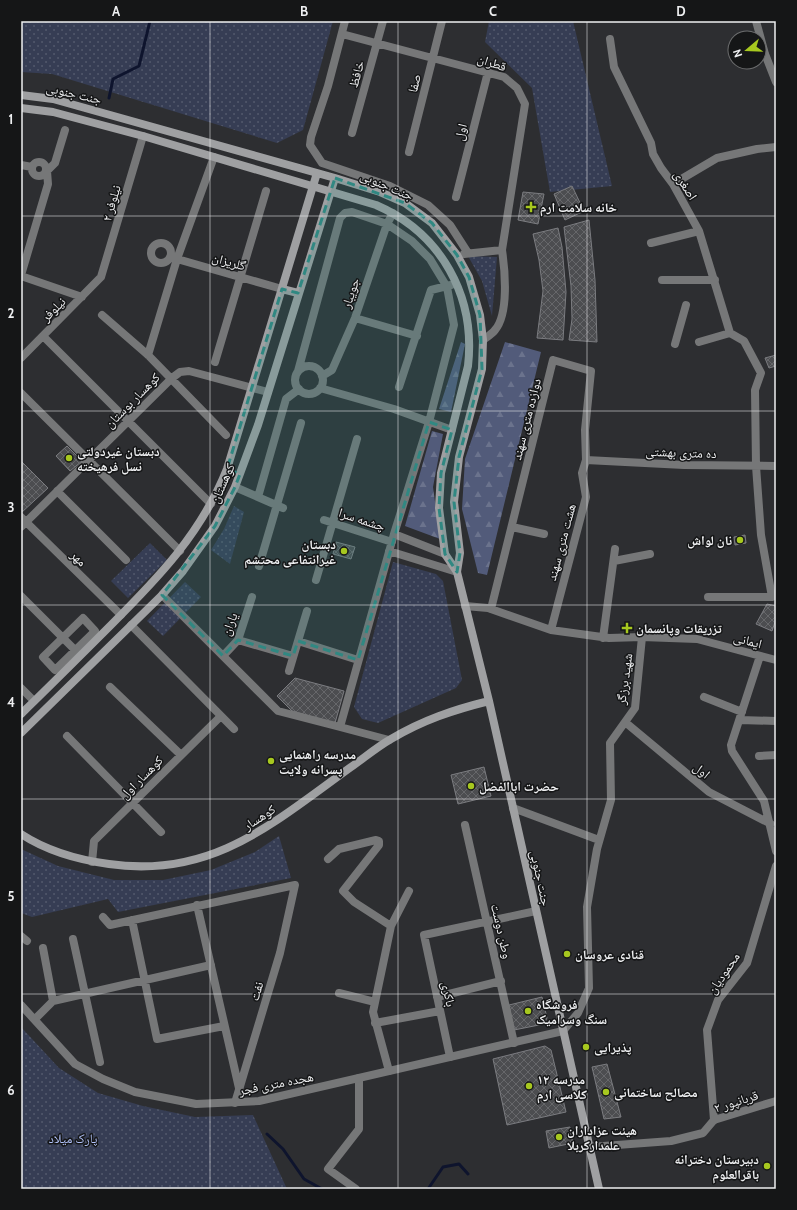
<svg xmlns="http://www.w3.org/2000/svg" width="797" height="1210" font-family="Cabin,'Noto Naskh Arabic',sans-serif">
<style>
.grass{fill:url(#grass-dots)}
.forest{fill:url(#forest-firs)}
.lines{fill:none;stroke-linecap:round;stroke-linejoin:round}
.stream{stroke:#0e142d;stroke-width:3}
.building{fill:url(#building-cross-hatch);stroke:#7b7c80}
.minor{stroke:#767778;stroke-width:8}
.tertiary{stroke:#767778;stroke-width:8}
.secondary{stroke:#9fa0a2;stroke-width:8}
.marked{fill:#308882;fill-opacity:0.2;stroke:#308882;stroke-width:3;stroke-dasharray:8 5;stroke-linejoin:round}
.grid{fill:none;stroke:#eeeff1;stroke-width:1;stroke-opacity:0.55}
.poi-dot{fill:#a7c81f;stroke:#151617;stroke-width:1.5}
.labels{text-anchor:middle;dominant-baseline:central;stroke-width:3;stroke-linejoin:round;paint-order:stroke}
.street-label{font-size:13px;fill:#eeeff1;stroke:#151617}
.poi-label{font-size:13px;font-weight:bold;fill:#eeeff1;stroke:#151617;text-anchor:start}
.park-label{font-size:13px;fill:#b1c2fa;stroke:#151617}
.neatline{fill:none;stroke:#eeeff1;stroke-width:1.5}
.grid-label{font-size:13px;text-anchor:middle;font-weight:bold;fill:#eeeff1}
</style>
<defs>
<pattern id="grass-dots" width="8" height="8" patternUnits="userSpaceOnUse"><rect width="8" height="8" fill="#363d54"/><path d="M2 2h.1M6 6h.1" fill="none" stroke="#53596d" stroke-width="1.8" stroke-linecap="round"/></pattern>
<pattern id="forest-firs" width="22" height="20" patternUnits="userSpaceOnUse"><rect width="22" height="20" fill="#525b7a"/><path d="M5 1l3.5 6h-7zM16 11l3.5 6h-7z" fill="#6b738d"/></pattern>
<pattern id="building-cross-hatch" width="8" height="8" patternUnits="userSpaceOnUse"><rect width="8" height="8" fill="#4c4d50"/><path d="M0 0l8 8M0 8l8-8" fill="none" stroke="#66676a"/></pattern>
</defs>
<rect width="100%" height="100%" fill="#2d2e31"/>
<!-- grass -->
<path class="grass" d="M21,21h312l-30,109 -26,13 -225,-69 -31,-2z
M489,21h84l39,165 -62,6 -18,-104 -47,-46z
M468,256l29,1 -5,59 -10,-35z
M234,506l10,6 -14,52 -19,-14 13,-21z
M150,543l17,17 -39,38 -17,-17z
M393,562l43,12 7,7 19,99 -6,8 -78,35 -16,-4 -8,-12z
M185,582l16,15 -38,39 -16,-15z
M279,836l12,42 -173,34 -10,-13 -76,18 -11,-4v-64l37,17 56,14h49l48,-10 44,-18z
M21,1027l38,41 39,25 45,13 52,11 58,-2 34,74h-266z"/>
<!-- forest -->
<path class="forest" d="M461,342l4,2 -14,68 -12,-3z
M505,342l36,10 -54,223 -9,-2 -16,-64 3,-50z
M432,431l11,3 -10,53 7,52 -35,-13z"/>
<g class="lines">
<!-- stream -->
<path class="stream" d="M109,98l4,-19 26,-13 11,-45
M267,1134l16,15 21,30 18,10
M428,1189l15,-22 16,-3 9,10"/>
</g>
<!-- building -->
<path class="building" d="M572,186l12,25 -19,9 -11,-26z
M523,192l21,2 -6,30 -20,-4z
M589,220l6,60 2,62 -28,-2 3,-21 -1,-33 -7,-59z
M558,228l4,19 4,45 -3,48 -26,-2 6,-47 -4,-31 -6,-26z
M776,355v11l-7,2 -4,-10z
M67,446l15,15 -12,10 -14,-15z
M21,461l27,27 -27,25z
M745,535l1,8 -11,2 -1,-8z
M336,542l19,5 -4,12 -18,-5z
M767,604l9,2v13l-4,12 -16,-7z
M295,678l49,13 -9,32 -43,-12 -15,-15z
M484,767l7,29 -33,8 -7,-29z
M542,997l5,21 -3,6 -30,6 -5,-25z
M545,1046l6,4 15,62 -59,13 -14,-66z
M607,1064l14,53 -17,2 -12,-52z
M570,1127l3,16 -24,5 -3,-17z"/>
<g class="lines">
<!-- minor -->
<path class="minor" d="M345,21l-17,65 -17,51 -1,8 12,18 68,23 38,19 22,20 18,28
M756,21l9,33 11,28
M342,34l162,43 13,11 8,16 -23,146
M610,39l4,28 37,76 2,11 8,14 12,16 26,47 31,102 14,8 17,32 -6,17 1,76 5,69 11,62h-64
M352,133l31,-112
M409,152l33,-131
M32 169a7 7 0 1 1 14 0a7 7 0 1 1-14 0Z
M21,165l11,2
M673,184l44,-26 40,-9 19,-2
M456,197l32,-125
M651,243l48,-12
M151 253a10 10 0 1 1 20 0a10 10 0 1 1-20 0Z
M464,254l38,-4c3,20 7,64 -7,80 -3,4 -8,7 -12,10
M170,257l112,32
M21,275l27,-91 -1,-13 8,-8 10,-33
M21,276l61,21
M662,280h53
M102,315l46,40 78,80
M355,318l62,18
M43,336l168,168
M699,342l31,-9
M675,344l11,-39
M148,355l29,-96 37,-102
M21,358l80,-81 42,-141
M215,362l51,-171
M295 380a14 14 0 1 1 28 0a14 14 0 1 1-28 0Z
M298,371l42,-153 5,-5 7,-1 35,12 25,17 18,18 17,28 7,38 -25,97 -35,112 -54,193 49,13
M322,376l10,-6 23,-52 32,-94 6,-11
M399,387l32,-97 20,-5
M320,388l74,21 58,21
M21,393l159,158
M586,460l98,5 92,1
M235,487l48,21
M57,491l69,69
M258,497l28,-98 13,-10
M21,517l100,98
M324,520l68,22
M21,527l151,-149 8,-6 9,-1 79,21
M512,527l32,7
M394,534l51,20
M389,551l68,21
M614,561l36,-7
M259,566l42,-143
M316,580l41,-141
M162,595l116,116 62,16
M21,596l58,58
M465,606l23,2 63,22 58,8 33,-1 -7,71 -25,35 1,57 -14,49 -10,58 2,81 -11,25 -15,18
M491,609l62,-249 38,11 -6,59 1,30 -4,13 4,24 -35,133
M83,618l12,13 -40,39 -12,-13z
M131,625l103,104
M642,637l55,2 79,21
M603,638l12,-89
M238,640l55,16
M298,641l60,19
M223,656l15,-16 14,-43
M760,656l-29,89 1,6 32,50 12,50
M289,671l18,-60
M110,687l71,68
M21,688l13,13
M704,697l38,15
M740,720l36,1
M625,722l84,70 62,32
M67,736l94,96
M759,756l17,-1
M513,808l86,32
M465,825l49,218
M328,859l11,-10 37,-9 3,1v4l-36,46 11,11 37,24
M92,862l2,-21 127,-125
M197,905l42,183
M103,917l7,8 185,-40 -15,68 -45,150
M132,920l25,119 67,-13
M21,936l6,5
M73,939l27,123
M339,993l36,9
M437,997l64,-16
M53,1001l158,-36
M35,1019l18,-18 -10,-53
M375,1023l65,-12
M450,1057l-26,-122 112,-24
M389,1071l-16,-59 18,-86 18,-35
M714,1120l-7,-90 11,-30 29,-37 29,-97
M356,1189l-28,-20 31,-40v-51"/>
<!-- tertiary -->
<path class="tertiary" d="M21,1005l54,59 28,15 32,13 61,12 63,-3 304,-70
M590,1147l81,-6 32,-8 11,-13 62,-19"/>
<!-- secondary -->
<path class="secondary" d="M21,95l32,4 282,79 45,14 25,11 27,20 25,32 12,22 11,38 3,25 -1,29 -23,88 -5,45 6,51 -3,19
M21,108l32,4 90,24 233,69c65,28 100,91 92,161l-27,107 -2,35 6,46 12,18 32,129 110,488
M282,289l16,4
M21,714c30,-29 59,-58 89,-88 48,-48 91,-92 117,-157l90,-296
M21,733l141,-138 21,-24 32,-45 20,-39 23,-62 77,-247
M21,834c26,17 58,26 88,30 103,15 164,-41 242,-97 13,-9 26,-20 40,-28 32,-19 62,-29 98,-38"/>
</g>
<!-- marked area -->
<path class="marked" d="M335,178l70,25 27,20 25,32 12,22 11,38 2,54 -23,88 -5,45 6,51 -3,19 -12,-18 -6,-46 2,-35 11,-43 -23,-8 -71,238 -60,-19 -5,15 -55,-16 -15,16 -61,-61 53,-69 20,-39 5,-13 -13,-5 55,-180 16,4z"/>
<!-- grid -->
<path class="grid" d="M210,21v1168M398,21v1168M587,21v1168M21,216h755M21,411h755M21,605h755M21,799h755M21,994h755"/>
<!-- markers -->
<g class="poi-dot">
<path d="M529 201h4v4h4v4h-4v4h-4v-4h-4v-4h4z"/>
<circle cx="69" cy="458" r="4"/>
<circle cx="740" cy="540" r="4"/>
<circle cx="344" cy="551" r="4"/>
<path d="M625 622h4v4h4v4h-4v4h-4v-4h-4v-4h4z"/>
<circle cx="271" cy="761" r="4"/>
<circle cx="471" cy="786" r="4"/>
<circle cx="567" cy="954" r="4"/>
<circle cx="528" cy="1011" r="4"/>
<circle cx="586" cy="1047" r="4"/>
<circle cx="529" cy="1086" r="4"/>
<circle cx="606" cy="1092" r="4"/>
<circle cx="559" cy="1137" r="4"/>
<circle cx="767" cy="1166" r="4"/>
</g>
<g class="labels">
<!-- street labels -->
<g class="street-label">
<text transform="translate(492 62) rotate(19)">قطران</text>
<text transform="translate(356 74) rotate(-75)">خافظ</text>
<text transform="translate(414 83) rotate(-76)">صفا</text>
<text transform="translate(74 93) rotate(13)">جنت جنوبی</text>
<text transform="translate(460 132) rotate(-75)">اول</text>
<text transform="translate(387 185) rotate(23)">جنت جنوبی</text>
<text transform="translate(686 185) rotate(58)">اصغری</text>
<text transform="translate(111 203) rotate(-74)">نیلوفر ۲</text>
<text transform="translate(229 261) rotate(16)">گلریزان</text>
<text transform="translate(350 293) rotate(-71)">جویبار</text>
<text transform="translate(53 309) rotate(-45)">نیلوفر</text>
<text transform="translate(132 400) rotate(-45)">کوهسار بوستان</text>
<text transform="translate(526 419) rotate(-76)">دوازده متری سهند</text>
<text transform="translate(681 452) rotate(2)">ده متری بهشتی</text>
<text transform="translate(222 483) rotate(-66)">کوهستان</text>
<text transform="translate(362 519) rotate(18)">چشمه‌ سرا</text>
<text transform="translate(561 542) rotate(-75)">هشت متری سهند</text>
<text transform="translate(79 558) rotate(45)">مهر</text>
<text transform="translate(229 624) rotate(-69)">یاران</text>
<text transform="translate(748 640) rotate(15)">ایمانی</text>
<text transform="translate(624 679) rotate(-82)">شهید برزگر</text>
<text transform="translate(702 770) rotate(40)">اول</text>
<text transform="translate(141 777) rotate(-45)">کوهسار اول</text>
<text transform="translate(259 817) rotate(-33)">کوهسار</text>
<text transform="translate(541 878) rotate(78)">جنت جنوبی</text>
<text transform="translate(502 931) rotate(77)">وطن دوست</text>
<text transform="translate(723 973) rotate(-56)">محمودیان</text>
<text transform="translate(256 991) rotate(-73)">نفت</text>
<text transform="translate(449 994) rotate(78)">باکری</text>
<text transform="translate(276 1083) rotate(-11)">هجده متری فجر</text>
<text transform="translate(736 1101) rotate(-18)">قربانپور ۲</text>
</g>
<!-- poi labels -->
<g class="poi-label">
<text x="540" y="207">خانه سلامت ارم</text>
<text x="77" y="451">دبستان غیردولتی<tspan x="77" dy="15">نسل فرهیخته</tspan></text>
<text x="732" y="540" text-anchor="end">نان لواش</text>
<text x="336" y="544" text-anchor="end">دبستان<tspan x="336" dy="15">غیرانتفاعی محتشم</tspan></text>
<text x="636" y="628">تزریقات وپانسمان</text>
<text x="279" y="754">مدرسه راهنمایی<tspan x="279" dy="15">پسرانه ولایت</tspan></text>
<text x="479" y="786">حضرت اباالفضل</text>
<text x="575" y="954">قنادی عروسان</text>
<text x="536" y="1004">فروشگاه<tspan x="536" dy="15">سنگ وسرامیک</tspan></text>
<text x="594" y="1047">پذیرایی</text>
<text x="537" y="1079">مدرسه ۱۲<tspan x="537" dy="15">کلاسی ارم</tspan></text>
<text x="614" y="1092">مصالح ساختمانی</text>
<text x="567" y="1130">هیئت عزاداران<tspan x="567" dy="15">علمدارکربلا</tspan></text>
<text x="759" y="1159" text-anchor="end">دبیرستان دخترانه<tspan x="759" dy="15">باقرالعلوم</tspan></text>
</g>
<!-- park labels -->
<g class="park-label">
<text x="73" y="1138">پارک میلاد</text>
</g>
</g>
<!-- border -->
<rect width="797" height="1210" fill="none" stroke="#151617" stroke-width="44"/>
<!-- north arrow -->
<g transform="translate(747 50) rotate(251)"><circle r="19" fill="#151617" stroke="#6c6d6e"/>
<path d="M0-3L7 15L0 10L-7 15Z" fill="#a7c81f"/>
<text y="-6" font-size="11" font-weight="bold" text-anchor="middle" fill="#eeeff1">N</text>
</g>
<rect x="22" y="22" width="753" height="1166" class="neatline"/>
<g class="grid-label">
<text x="116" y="16">A</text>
<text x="304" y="16">B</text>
<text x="493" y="16">C</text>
<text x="681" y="16">D</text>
<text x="11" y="124">1</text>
<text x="11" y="318">2</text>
<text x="11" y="512">3</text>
<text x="11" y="707">4</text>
<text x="11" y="901">5</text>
<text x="11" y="1095">6</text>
</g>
</svg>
